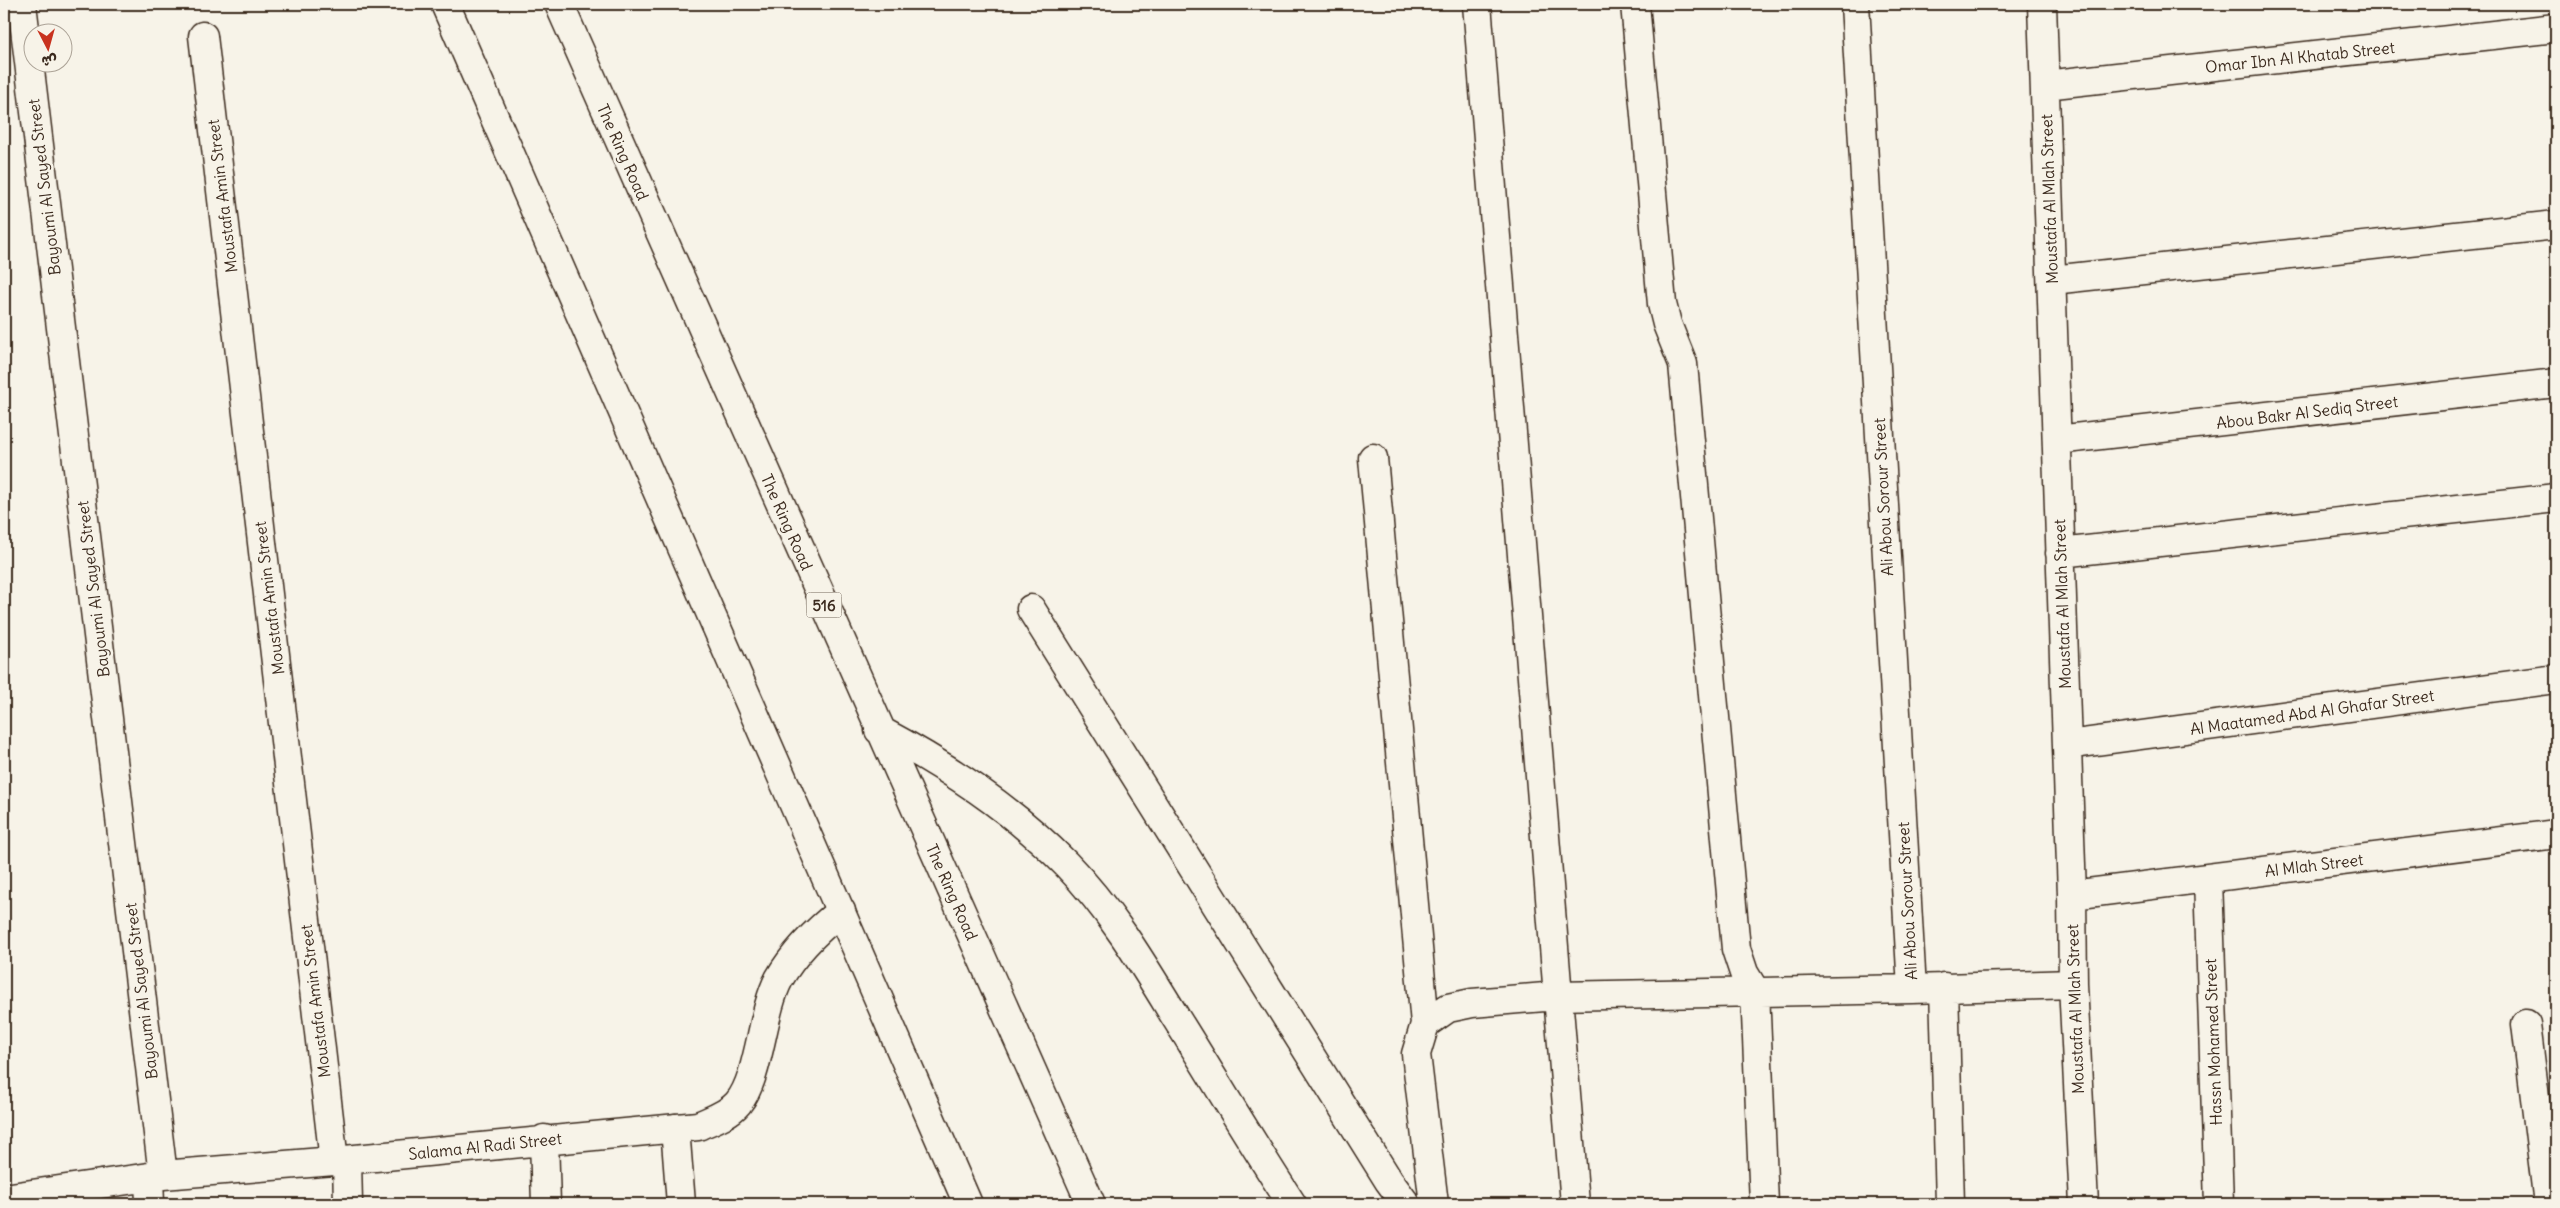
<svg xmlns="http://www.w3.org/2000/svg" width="2560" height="1208" font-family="Delius,'Playpen Sans Arabic',sans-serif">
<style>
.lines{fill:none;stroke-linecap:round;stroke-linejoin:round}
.minor-casing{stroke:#3b2a1e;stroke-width:31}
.highway-casing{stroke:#3b2a1e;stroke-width:31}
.minor{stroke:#f7f3e8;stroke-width:28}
.highway{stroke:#f7f3e8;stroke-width:28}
.labels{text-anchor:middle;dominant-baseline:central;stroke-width:5;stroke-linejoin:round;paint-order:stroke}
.shield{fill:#f7f3e8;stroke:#73665b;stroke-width:1}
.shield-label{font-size:15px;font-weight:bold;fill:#3b2a1e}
.street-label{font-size:16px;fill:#3b2a1e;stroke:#f7f3e8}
</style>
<rect width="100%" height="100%" fill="#f7f3e8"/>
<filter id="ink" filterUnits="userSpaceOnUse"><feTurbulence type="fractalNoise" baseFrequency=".02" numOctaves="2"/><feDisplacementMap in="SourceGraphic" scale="10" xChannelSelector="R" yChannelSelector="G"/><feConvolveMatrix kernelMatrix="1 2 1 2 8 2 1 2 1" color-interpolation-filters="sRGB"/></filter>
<g filter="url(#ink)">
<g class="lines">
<!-- minor casing -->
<g class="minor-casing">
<path id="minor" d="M22,4l141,1171
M1477,4l98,1200
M1635,4l27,300 5,20 16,40 53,585 8,24 11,18 9,213
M1855,4l57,985
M2042,4l30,891 1,89 11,220
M203,36l131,1125
M2045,85l511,-57
M2052,280l504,-55
M2057,440l499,-57
M1373,458l52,566
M2060,553l496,-55
M1031,609l358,572 17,23
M2067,745l489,-66
M2208,879l11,325
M2072,895l484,-61
M1944,987l6,217
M2526,1024l22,180
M675,1128l6,76
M544,1139l2,65
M347,1160l1,44
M149,1177l1,27
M4,1198l159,-23 171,-14 364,-35c13,-6 30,-11 40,-23 22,-26 23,-90 41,-124 15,-26 38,-49 62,-68
M1434,1204l-18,-150 9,-30 23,-16 24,-5 85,-7 355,-7 161,-5"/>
</g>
<!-- highway casing -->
<g class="highway-casing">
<path id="highway" d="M445,4l523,1200
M559,4l532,1200
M879,730c69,37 132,78 187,134 45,46 77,100 110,154 39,62 76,125 116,186"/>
</g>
<!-- minor -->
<use href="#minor" class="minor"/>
<!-- highway -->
<use href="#highway" class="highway"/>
</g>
</g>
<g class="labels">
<!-- shield labels -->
<rect class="shield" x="806.5" y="592.5" width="35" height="25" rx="4"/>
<g class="shield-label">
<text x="824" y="605">516</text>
</g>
<!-- street labels -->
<g class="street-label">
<text transform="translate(2300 57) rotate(-6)">Omar Ibn Al Khatab Street</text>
<text transform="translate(623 152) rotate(66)">The Ring Road</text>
<text transform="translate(44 187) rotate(-97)">Bayoumi Al Sayed Street</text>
<text transform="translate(222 196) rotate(-97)">Moustafa Amin Street</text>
<text transform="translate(2049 199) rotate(-92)">Moustafa Al Mlah Street</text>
<text transform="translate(2307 412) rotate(-7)">Abou Bakr Al Sediq Street</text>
<text transform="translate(1883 497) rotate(-93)">Ali Abou Sorour Street</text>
<text transform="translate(787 522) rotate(66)">The Ring Road</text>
<text transform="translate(93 589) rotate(-97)">Bayoumi Al Sayed Street</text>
<text transform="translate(269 598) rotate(-97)">Moustafa Amin Street</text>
<text transform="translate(2062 604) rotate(-92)">Moustafa Al Mlah Street</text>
<text transform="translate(2312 712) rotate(-8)">Al Maatamed Abd Al Ghafar Street</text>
<text transform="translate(2314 865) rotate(-7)">Al Mlah Street</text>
<text transform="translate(952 892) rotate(66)">The Ring Road</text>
<text transform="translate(1907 901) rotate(-93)">Ali Abou Sorour Street</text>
<text transform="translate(141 991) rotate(-97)">Bayoumi Al Sayed Street</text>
<text transform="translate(315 1001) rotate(-97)">Moustafa Amin Street</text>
<text transform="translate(2075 1009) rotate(-92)">Moustafa Al Mlah Street</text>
<text transform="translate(2213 1042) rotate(-92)">Hassn Mohamed Street</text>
<text transform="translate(485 1146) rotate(-6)">Salama Al Radi Street</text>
</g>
</g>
<!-- margin -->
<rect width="2560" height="1208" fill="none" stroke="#f7f3e8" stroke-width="20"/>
<rect x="10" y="10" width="2540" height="1188" fill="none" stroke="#3b2a1e" stroke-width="2" filter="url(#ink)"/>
<!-- north arrow -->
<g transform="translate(48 48) rotate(174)"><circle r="24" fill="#f7f3e8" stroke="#aca397"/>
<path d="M0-4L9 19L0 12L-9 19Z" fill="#c8321e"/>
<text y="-8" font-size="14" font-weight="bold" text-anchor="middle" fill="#3b2a1e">ش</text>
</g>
</svg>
